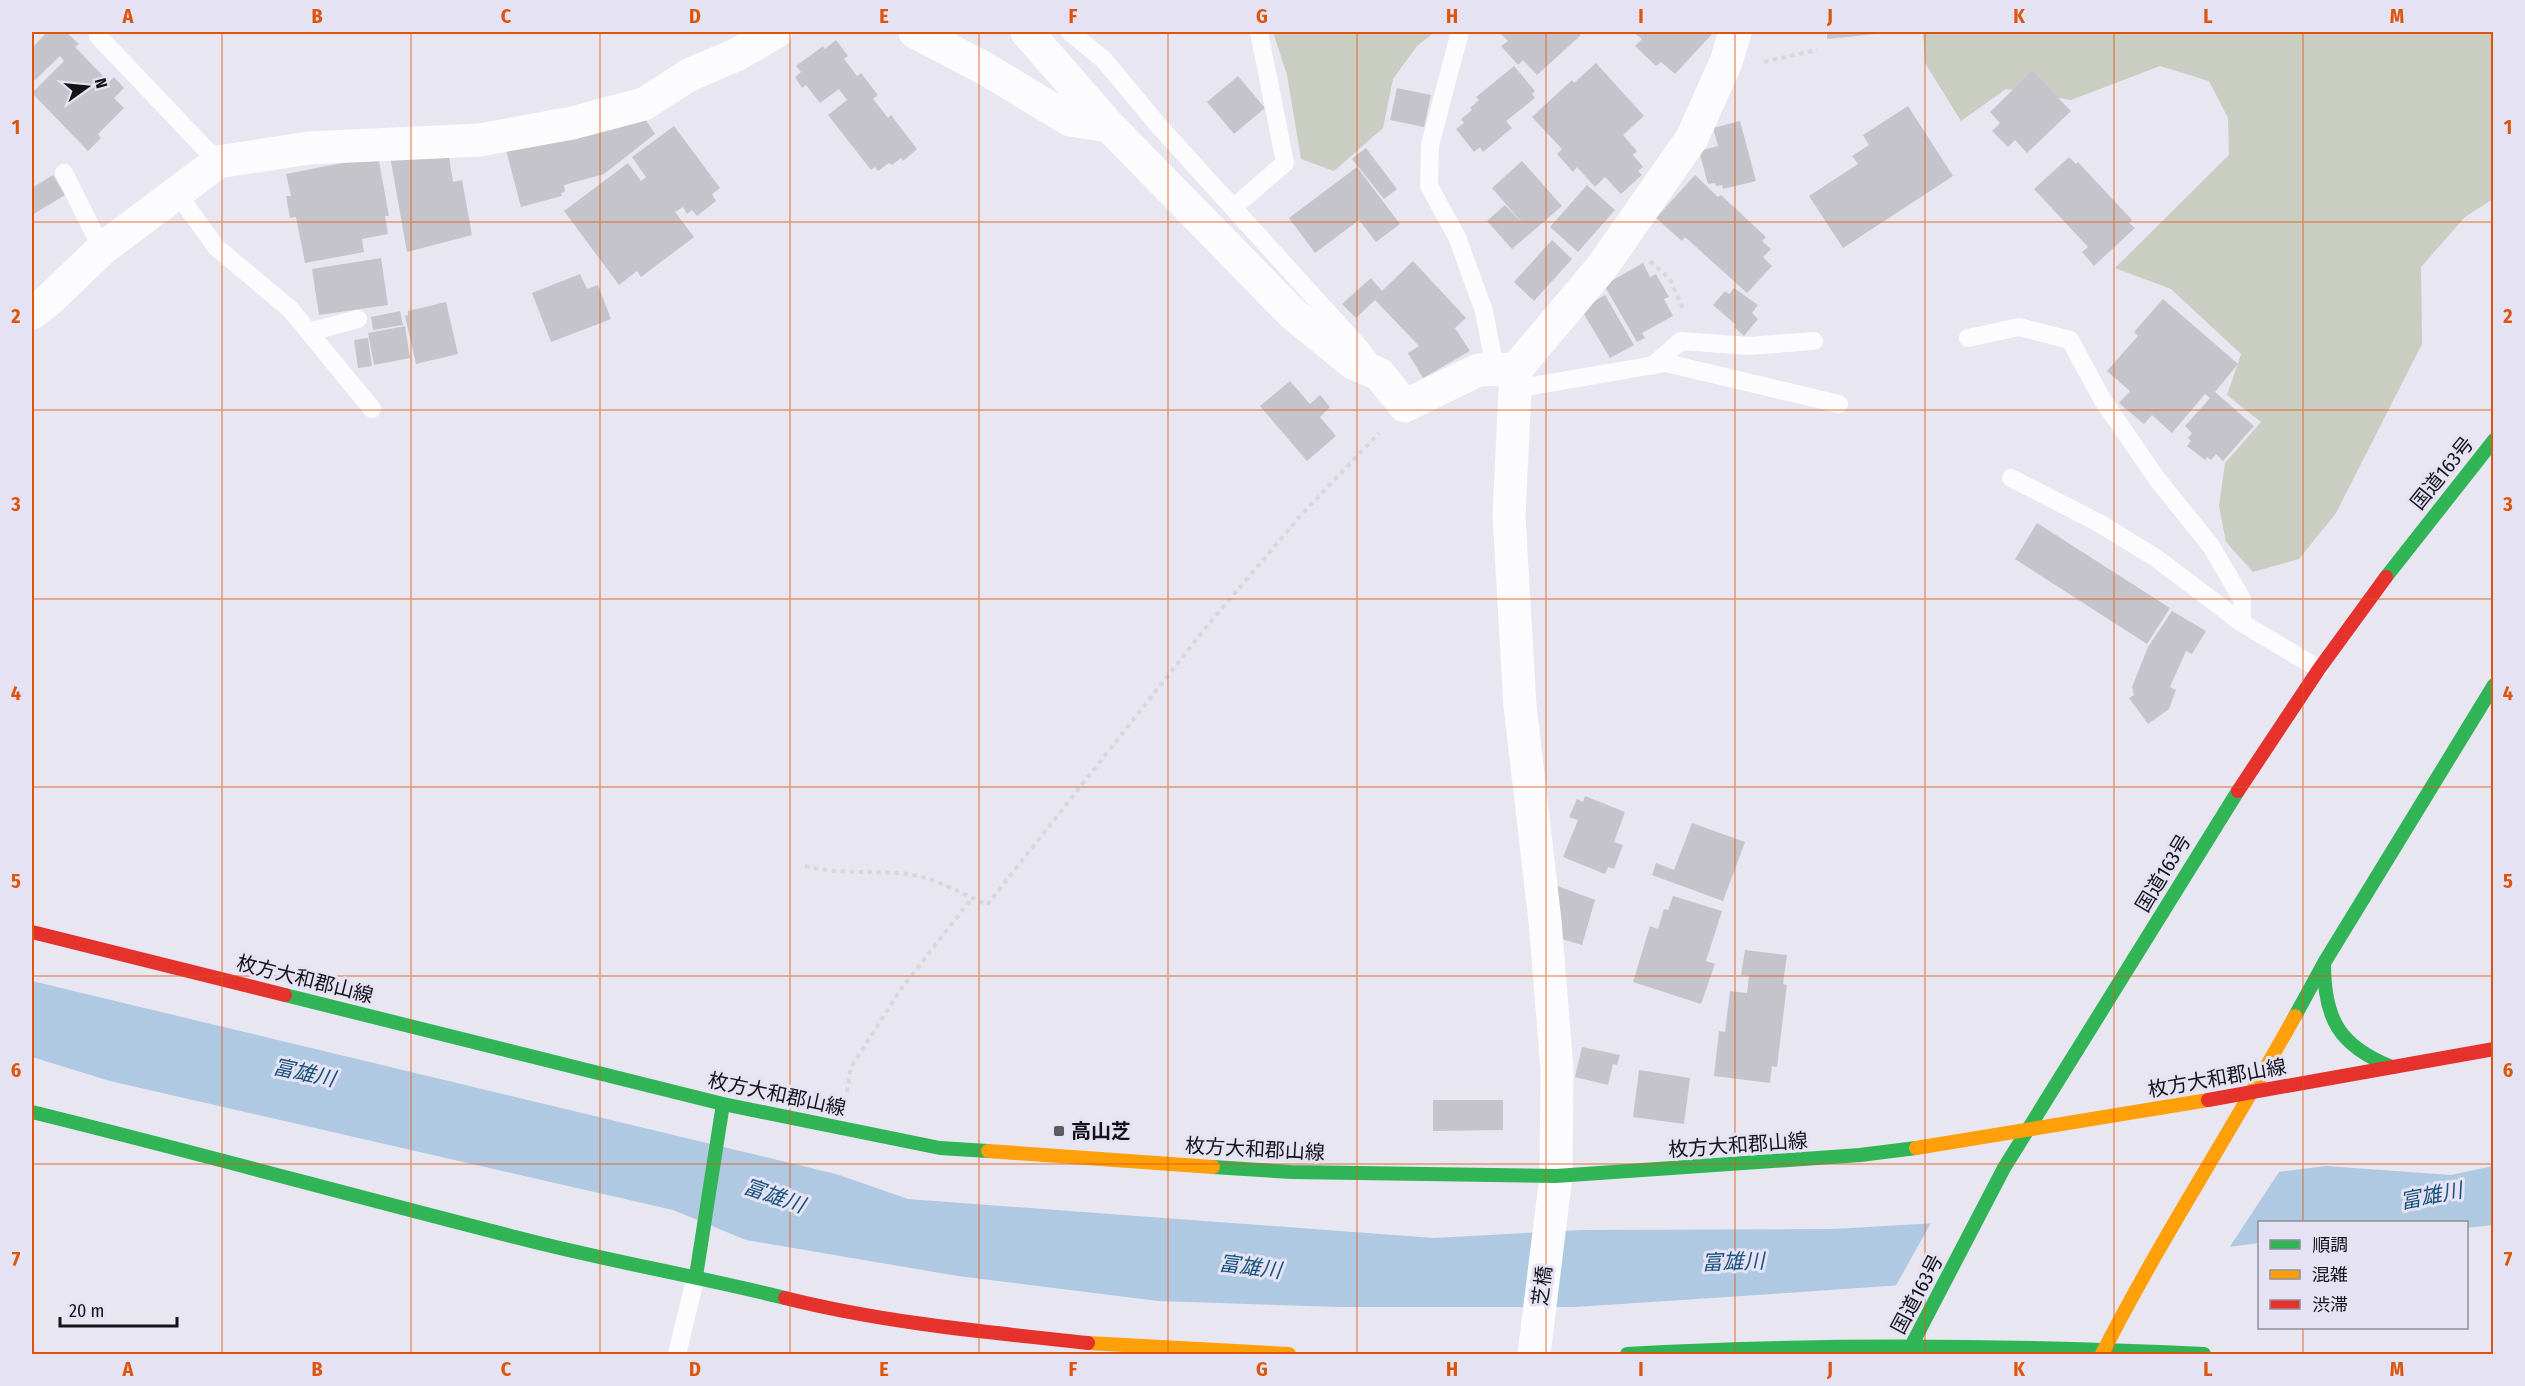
<svg xmlns="http://www.w3.org/2000/svg" width="2525" height="1386" font-family="'Fira Sans Condensed','Noto Sans JP',sans-serif">
<style>
.green{fill:#c9cdc2}
.water{fill:#afc9e3}
.pier{fill:#e8e6f0}
.building{fill:#c5c4cb}
.lines{fill:none;stroke-linecap:round;stroke-linejoin:round}
.path{stroke:#d7d7d9;stroke-width:4;stroke-dasharray:4.5 4.5;stroke-linecap:butt}
.lane{stroke:#fcfbfd;stroke-width:18}
.street{stroke:#fcfbfd;stroke-width:33}
.fast{stroke:#30b455;stroke-width:14}
.slow{stroke:#ff9f0a;stroke-width:14}
.jam{stroke:#e5322d;stroke-width:14}
.grid{fill:none;stroke:#dd550d;stroke-width:1.5;stroke-opacity:0.55}
.poi-dot{fill:#5e5c63;stroke:#e5e3f3;stroke-width:2}
.labels{text-anchor:middle;dominant-baseline:central;stroke-width:6;stroke-linejoin:round;paint-order:stroke}
.street-label{font-size:20px;fill:#131217;stroke:#e5e3f3}
.poi-label{font-size:20px;font-weight:bold;fill:#131217;stroke:#e5e3f3;text-anchor:start}
.water-label{font-size:21px;font-style:italic;fill:#18527e;stroke:#e5e3f3}
.neatline{fill:none;stroke:#dd550d;stroke-width:2}
.grid-label{font-size:20px;text-anchor:middle;font-weight:bold;fill:#dd550d}
</style>
<rect width="100%" height="100%" fill="#e8e6f0"/>
<!-- green -->
<path class="green" d="M1273,32h162l-18,14 -24,33 -10,49 -49,43 -33,-12 -14,-84z
M1923,32h570v167l-28,18 -44,50 1,77 -86,169 -37,46 -46,13 -27,-30 -7,-36 6,-43 36,-41 -34,-27 14,-41 -70,-65 -56,-21 114,-113 -1,-37 -19,-37 -49,-15 -89,34 -65,-11 -45,32 -36,-58z"/>
<!-- water -->
<path class="water" d="M32,981l804,193 72,25 526,39 147,-8 252,-1 122,-7 166,-30 205,-26 125,9 42,-9v59l-26,3 -1,-6h-206l-1,21 -115,15 -100,17 -257,18 -212,14h-237l-180,-6 -200,-25 -212,-36 -73,-30 -563,-129 -78,-24z"/>
<!-- pier -->
<path class="pier" d="M2281,1169l-54,82 -83,10 -100,17 -150,11 38,-68 23,-2 165,-30z"/>
<!-- building -->
<path class="building" d="M47,32h19l13,12 -4,3 34,35 5,-5 10,11 -10,10 10,10 -26,26 3,4 -13,13 -56,-58 32,-32 -4,-5 -25,24 -3,-3v-29z
M1499,32h79l3,3 -44,40 -14,-15 -5,5 -17,-19 7,-5z
M1633,32h81l-39,42 -14,-12 -5,4 -21,-20 7,-7z
M1827,32h59v1l-59,6z
M836,40l12,16 -4,3 13,17 4,-3 17,22 -5,4 15,19 3,-3 26,34 -14,12 -2,-3 -9,7 -3,-2 -11,8 -3,-4 -4,3 -43,-55 19,-15 -8,-11 -19,14 -14,-18 -4,3 -7,-11 6,-5 -5,-6 27,-20 2,3z
M1596,63l48,53 -21,19 14,16 -4,4 10,12 -5,4 4,4 -21,19 -16,-17 -10,10 -18,-20 -4,5 -16,-18 5,-5 -30,-32 40,-37 2,3z
M1514,66l21,25 -3,3 3,4 -29,23 6,7 -29,24 -3,-5 -6,5 -18,-23 8,-6 -3,-4 11,-9 -2,-2 9,-8 -3,-3z
M2032,71l39,40 -44,42 -12,-13 -7,7 -16,-16 8,-8 -10,-11z
M1238,76l27,32 -31,26 -27,-32z
M1397,88l34,7 -7,32 -34,-7z
M1908,106l45,70 -110,72 -34,-52 49,-32 -6,-8 17,-11 -6,-10z
M642,114l13,20 -51,40 -40,11 1,7 -4,1 1,3 -41,11 -15,-57z
M1740,121l16,60 -33,8 -1,-4 -6,1 -1,-3 -7,1 -9,-33 19,-5 -5,-18z
M674,126l46,62 -8,6 4,7 -19,15 -5,-6 -5,4 -4,-7 -8,5 19,25 -53,40 -4,-6 -18,14 -55,-74 64,-48 13,18 5,-4 -14,-20z
M1366,148l31,41 -13,10 -32,-40z
M448,151l5,31 9,-2 10,55 -65,17 -17,-96z
M378,156l11,60h-4l3,18 -26,5 2,13 -59,11 -9,-46 -6,1 -4,-22h5l-5,-22z
M2069,157l7,7 2,-2 54,58 -3,3 6,5 -41,38 -12,-14 6,-5 -54,-58z
M1522,161l40,45 -50,43 -25,-28 18,-16 19,20 -32,-37z
M1357,167l43,57 -24,18 -17,-22 -44,33 -26,-35z
M53,175l12,20 -33,20v-27z
M1695,175l23,22 3,-2 45,42 -4,4 9,8 -8,8 9,9 -25,27 -62,-56 -3,4 -26,-23z
M1587,185l28,25 -37,42 -28,-25z
M1552,240l20,19 -38,42 -20,-19z
M381,258l7,47 -69,10 -7,-46z
M1413,261l53,57 -11,10 15,23 -47,27 -15,-25 11,-7 -44,-46 -19,18 -14,-14 29,-26 11,13z
M1643,263l7,14 6,-3 13,23 -5,2 9,17 -31,17 3,5 -8,4 -33,-57z
M580,274l7,15 11,-4 13,34 -60,23 -19,-49z
M1734,288l24,17 -6,8 6,6 -14,17 -10,-9 2,-2 -23,-20 12,-14 4,3z
M1605,295l29,50 -24,13 -29,-49z
M2163,299l75,65 -23,28 39,34 -31,35 -7,-7 -5,6 -4,-3 -2,3 -18,-14 4,-5 -3,-3 4,-5 -7,-7 25,-28 -5,-4 -33,39 -20,-18 -8,9 -25,-21 11,-12 -23,-20 31,-35 -4,-4z
M446,302l12,52 -42,10 -11,-48 3,-1v-4z
M400,311l3,14 -30,5 -2,-13z
M405,326l5,32 -36,7 -6,-32z
M368,338l4,28 -14,2 -4,-28z
M1290,381l20,23 10,-9 10,12 -10,10 16,19 -29,25 -47,-55z
M2037,523l133,85 -23,36 -132,-85z
M2172,611l34,20 -14,23 -6,-3 -16,36 6,3 -7,19 -21,15 -19,-26 5,-3 -2,-8 16,-40z
M1585,796l40,16 -11,30 9,3 -9,24 -6,-2 -3,7 -42,-17 15,-37 -9,-3 8,-18 6,3z
M1692,823l53,19 -22,59 -71,-26 4,-12 18,7z
M1555,885l40,15 -13,45 -23,-7z
M1673,896l49,15 -16,50 9,3 -14,40 -68,-22 17,-56 8,3 6,-20 4,1z
M1745,950l42,5 -4,29 4,1 -10,82 -5,-1 -2,17 -56,-7 5,-45 6,1 5,-41 17,2 2,-17 -8,-1z
M1582,1047l38,8 -3,10 -4,-1 -5,21 -33,-8z
M1639,1070l51,8 -6,46 -51,-7z
M1433,1100h70v30l-70,1z"/>
<g class="lines">
<!-- path -->
<path class="path" d="M1764,62l53,-12
M1650,261l20,18 14,32
M805,866c34,8 61,5 94,7 31,2 60,19 88,32l221,-280 93,-110 78,-82
M847,1092l4,-25 50,-78 71,-91"/>
<!-- lane -->
<path class="lane" d="M99,32l-1,4 120,126
M1070,32l34,28 54,65 204,225 13,18
M1460,32l-30,113 -1,41 28,51 27,74 11,58
M64,173l38,76
M177,193l39,54 74,62 82,100
M1234,207l51,-44 -26,-131
M309,332l49,-13
M1968,338l51,-11 51,13 32,59 55,80 54,67 31,53v24
M1652,366l29,-25 68,5 65,-5
M1515,389l151,-26 173,41
M2011,478l88,45 57,35 86,65 77,46
M677,1354l19,-78"/>
<!-- street -->
<path class="street" d="M915,32l69,36 86,52 39,6 184,188 60,49 26,11 26,32 73,-36 38,-1
M1027,32l82,94
M32,313l17,-13 53,-51 116,-87 91,-14 171,-8 92,-17 72,-19 45,-29 49,-21 38,-22
M1534,1354l22,-178 1,-107 -12,-148 -25,-215 -11,-190 7,-147 86,-102 90,-129 34,-76 9,-30"/>
<!-- fast -->
<path class="fast" d="M2386,577l108,-137
M2324,963c0,56 15,83 68,104
M285,995l438,109 217,44 48,3
M2295,1016l29,-53 170,-278
M32,1112c163,40 325,85 487,126 88,23 178,38 266,60
M1213,1167l78,5 265,4 304,-21 56,-7
M696,1276l27,-172
M1627,1354c193,-11 384,-9 577,0
M1907,1354l97,-186 234,-377"/>
<!-- slow -->
<path class="slow" d="M1916,1148l292,-48
M988,1151l225,16
M1088,1343l201,11
M2102,1354c59,-116 130,-224 193,-338"/>
<!-- jam -->
<path class="jam" d="M2238,791l81,-122 67,-92
M32,932l253,63
M2208,1100l286,-51
M785,1298c99,25 202,34 303,45"/>
</g>
<!-- grid -->
<path class="grid" d="M222,32v1322M411,32v1322M600,32v1322M790,32v1322M979,32v1322M1168,32v1322M1357,32v1322M1546,32v1322M1735,32v1322M1925,32v1322M2114,32v1322M2303,32v1190M32,222h2462M32,410h2462M32,599h2462M32,787h2462M32,976h2462M32,1164h2462M2303,1328v26"/>
<!-- markers -->
<rect class="poi-dot" x="1053" y="1125" width="12" height="12" rx="3"/>
<g class="labels">
<!-- street labels -->
<g class="street-label">
<text transform="translate(2442 473) rotate(-51)">国道163号</text>
<text transform="translate(2163 873) rotate(-59)">国道163号</text>
<text transform="translate(305 979) rotate(14)">枚方大和郡山線</text>
<text transform="translate(2217 1078) rotate(-10)">枚方大和郡山線</text>
<text transform="translate(777 1094) rotate(12)">枚方大和郡山線</text>
<text transform="translate(1738 1145) rotate(-4)">枚方大和郡山線</text>
<text transform="translate(1255 1149) rotate(3)">枚方大和郡山線</text>
<text transform="translate(1542 1286) rotate(-83)">芝橋</text>
<text transform="translate(1917 1294) rotate(-62)">国道163号</text>
</g>
<!-- poi labels -->
<g class="poi-label">
<text x="1071" y="1131">高山芝</text>
</g>
<!-- water labels -->
<g class="water-label">
<text transform="translate(304 1073) rotate(12)">富雄川</text>
<text transform="translate(774 1196) rotate(19)">富雄川</text>
<text transform="translate(2431 1196) rotate(-11)">富雄川</text>
<text transform="translate(1733 1262) rotate(-2)">富雄川</text>
<text transform="translate(1250 1267) rotate(7)">富雄川</text>
</g>
</g>
<!-- border -->
<rect width="2525" height="1386" fill="none" stroke="#e5e3f3" stroke-width="66"/>
<!-- legend -->
<rect x="2258" y="1221" width="210" height="108" fill="#e5e3f3" stroke="#918f9b" stroke-width="1.5"/>
<rect x="2270" y="1240" width="30" height="9" fill="#30b455" stroke="#918f9b" stroke-width="1.5"/>
<text x="2312" y="1251" font-size="18" fill="#131217">順調</text>
<rect x="2270" y="1270" width="30" height="9" fill="#ff9f0a" stroke="#918f9b" stroke-width="1.5"/>
<text x="2312" y="1281" font-size="18" fill="#131217">混雑</text>
<rect x="2270" y="1300" width="30" height="9" fill="#e5322d" stroke="#918f9b" stroke-width="1.5"/>
<text x="2312" y="1311" font-size="18" fill="#131217">渋滞</text>
<!-- north arrow -->
<g transform="translate(87 87) rotate(75)" stroke="#e5e3f3" stroke-width="4.5" paint-order="stroke">
<path d="M0-4.5L10 22L0 15L-10 22Z" fill="#131217"/>
<text y="-9" font-size="16" font-weight="bold" text-anchor="middle" fill="#131217">N</text>
</g>
<!-- scale -->
<path d="M60 1317v9h117v-9" fill="none" stroke="#131217" stroke-width="3"/>
<text x="69" y="1317" font-size="18" fill="#131217" stroke="#e5e3f3" stroke-width="4.5" paint-order="stroke">20 m</text>
<rect x="33" y="33" width="2459" height="1320" class="neatline"/>
<g class="grid-label">
<text x="128" y="23">A</text>
<text x="317" y="23">B</text>
<text x="506" y="23">C</text>
<text x="695" y="23">D</text>
<text x="884" y="23">E</text>
<text x="1073" y="23">F</text>
<text x="1262" y="23">G</text>
<text x="1452" y="23">H</text>
<text x="1641" y="23">I</text>
<text x="1830" y="23">J</text>
<text x="2019" y="23">K</text>
<text x="2208" y="23">L</text>
<text x="2397" y="23">M</text>
<text x="16" y="134">1</text>
<text x="2508" y="134">1</text>
<text x="16" y="323">2</text>
<text x="2508" y="323">2</text>
<text x="16" y="511">3</text>
<text x="2508" y="511">3</text>
<text x="16" y="700">4</text>
<text x="2508" y="700">4</text>
<text x="16" y="888">5</text>
<text x="2508" y="888">5</text>
<text x="16" y="1077">6</text>
<text x="2508" y="1077">6</text>
<text x="16" y="1266">7</text>
<text x="2508" y="1266">7</text>
<text x="128" y="1376">A</text>
<text x="317" y="1376">B</text>
<text x="506" y="1376">C</text>
<text x="695" y="1376">D</text>
<text x="884" y="1376">E</text>
<text x="1073" y="1376">F</text>
<text x="1262" y="1376">G</text>
<text x="1452" y="1376">H</text>
<text x="1641" y="1376">I</text>
<text x="1830" y="1376">J</text>
<text x="2019" y="1376">K</text>
<text x="2208" y="1376">L</text>
<text x="2397" y="1376">M</text>
</g>
</svg>
